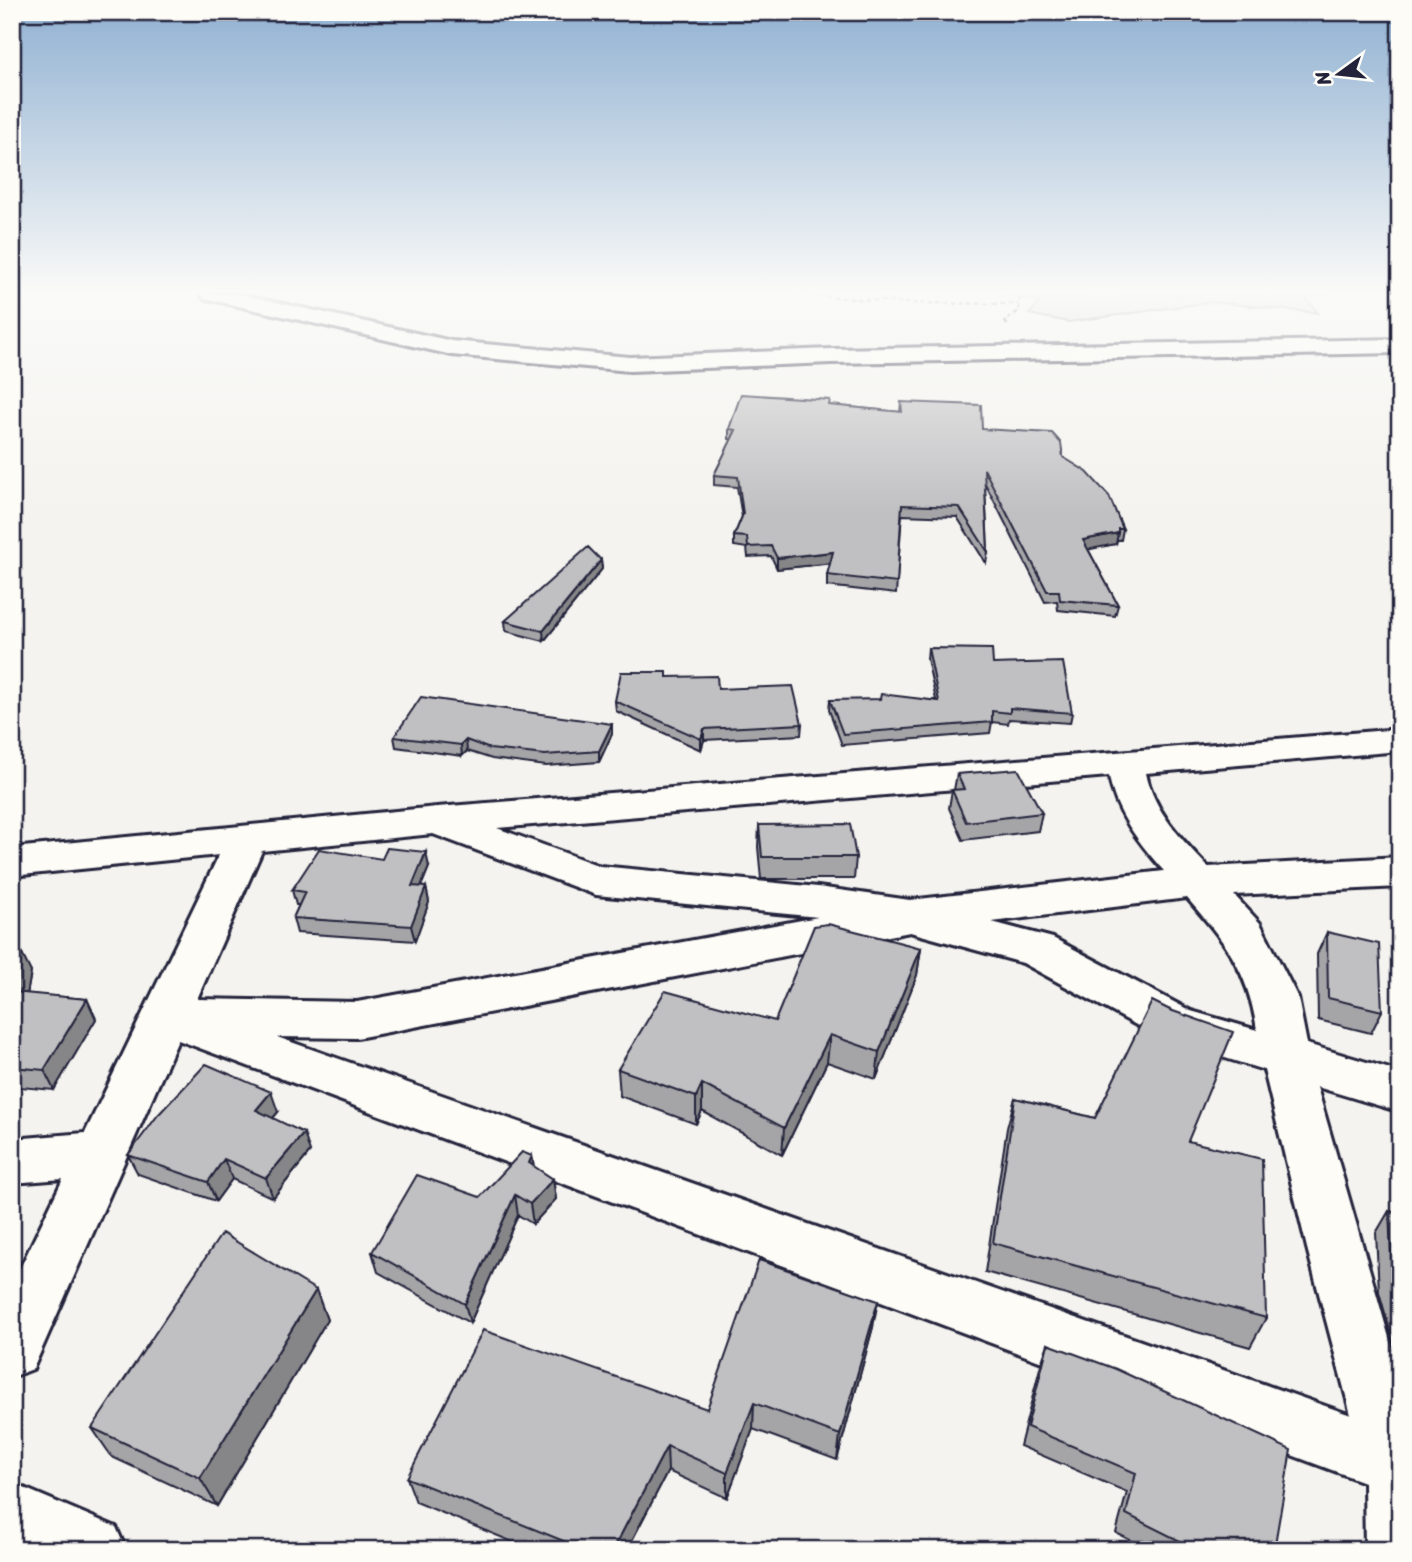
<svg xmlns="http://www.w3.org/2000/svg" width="1412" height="1562" font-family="Sriracha,sans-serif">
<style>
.green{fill:#d5d4d5;stroke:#7c7b88;stroke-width:2}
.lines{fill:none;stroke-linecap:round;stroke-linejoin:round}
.minor-casing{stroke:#22223b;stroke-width:6}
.path{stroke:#22223b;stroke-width:2.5;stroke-dasharray:4.5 3.5;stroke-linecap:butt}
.minor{fill:#fdfcf7;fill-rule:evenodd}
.wall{fill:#a5a4a7;stroke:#22223b;stroke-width:2}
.shaded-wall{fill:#868688;stroke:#22223b;stroke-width:2}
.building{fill:#c0bfc2;stroke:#22223b;stroke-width:2}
</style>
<rect width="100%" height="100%" fill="#f4f3ef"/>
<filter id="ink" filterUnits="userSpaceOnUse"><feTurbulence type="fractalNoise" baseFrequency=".0143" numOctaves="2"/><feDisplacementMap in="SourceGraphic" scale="14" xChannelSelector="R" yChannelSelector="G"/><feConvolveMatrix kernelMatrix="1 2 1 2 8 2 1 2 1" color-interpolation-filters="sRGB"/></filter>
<g filter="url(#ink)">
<!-- green -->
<path class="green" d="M1005,294h321l-22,2 14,17 -107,-11 -143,20 -39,-8 11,-12z"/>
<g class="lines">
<!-- minor casing -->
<g class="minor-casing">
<path id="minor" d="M201,294h38l213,47 178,16 201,-8 569,-10v14l-569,10 -201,8 -178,-16 -240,-55 -8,-1z
M1400,729v22l-254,22c8,39 35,65 62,94l192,-10v30l-166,8 26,28 38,75 9,46 93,28v40l-83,-25 83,289v174h-35l-1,-68 -1186,-442 -145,329 -21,8v-92l51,-106 -51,4v-44l73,-6 134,-278 -207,21v-28l425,-41zM1109,776c6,37 31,68 55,95l-254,29 -92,-13 -218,-21 -103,-38zM433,834l163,61 222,22 -461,85 -160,-3 65,-148zM1187,898c39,45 61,72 70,132l-66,-19 -138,-73 -61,-16zM910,932l113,31 137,75 104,32 43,178 44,167 -1074,-378 80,1z
M12,1483l104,44 10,23 -114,-2z"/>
</g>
<!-- path -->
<path class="path" d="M793,294l117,9 108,1
M1007,325l-2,-4 15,-11 -2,-6 4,-10"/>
<!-- minor -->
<use href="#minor" class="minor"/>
</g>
<!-- wall -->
<path class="wall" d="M901,402l162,55 60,72 -2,11h-4l-1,4 -28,5 30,56 -3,11 -57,-6 -1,-9 -12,1 -60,-119 3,69 -2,11 -29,-46 -55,-2 -6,79 -69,-8v-11l4,-12 -54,6 -6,-13 -23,1 -1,-9 -13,-2v-10l8,-19 -5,-30 -23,-2v-10l18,-36h-3v-10l100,-24 71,7z
M601,560l1,9 -58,72 -38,-10 -1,-10z
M928,648l65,16 79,49 -2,10 -61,-4 -1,5 -16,-2 -2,11 -148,12 -13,-35 1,-10h106l-9,-41z
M667,677l51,12 84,35 -1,11 -97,5 -3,10 -85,-39 -1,-10z
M612,724v10l-13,28 -53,4 -54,-7 -25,-8 -5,5 -66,-9 -2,-10z
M957,774l85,39 -4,18 -75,9 -14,-32 3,-18h2z
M759,825l97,32 -2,22h-93l-3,-32z
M429,867l-8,20h5l3,15 -14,39 -118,-8 -4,-15 6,-13h-3l-4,-15z
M1327,932l55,79 -11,22 -53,-13 -1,-66z
M921,948l-4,27 -41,104 -49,-17 -45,93 -80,-44 -6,13 -76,-28 -2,-27 157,-48z
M12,953l19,19 -4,22 60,5 9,20 -42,71 -34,-3 -8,12z
M1170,1010l18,131 78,177 -16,29 -265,-75 22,-144 8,-30 80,20z
M278,1112l-5,6 37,34 -37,46 -41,-19 -16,22 -78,-27 -10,-19z
M532,1156l2,11 19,12 3,20 -23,25 -15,-9 -48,108 -92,-51 -6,-20 108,-55z
M1389,1211l11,3v135l-5,-1 -16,-56 -3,-59z
M316,1290l11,30 -110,186 -105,-49 -20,-29z
M873,1327l-36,133 -84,-31 -26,69 -59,-27 -41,79h-95l-116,-48 -9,-24 300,-69z
M1048,1344l226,206h-124l-34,-17 11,-41 -107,-46 21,-82z"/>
<!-- shaded-wall -->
<path class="shaded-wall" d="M1118,533l-2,11 -35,7 2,-11z
M833,552v11l-56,6v-11z
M601,560l1,9 -58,72 -1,-10z
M612,724v10l-13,28v-11z
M704,729v11l-3,10v-11z
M466,740l1,11 -5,5 -1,-11z
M426,852l3,15 -14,34 -3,-15z
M426,887l3,15 -14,39 -4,-15z
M921,948l-4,27 -41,104 3,-27z
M21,952l10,20 -7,41 -10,-21z
M87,999l9,20 -42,71 -10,-20z
M830,1035l-3,27 -45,93 2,-27z
M12,1073l8,14 -8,12z
M702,1084v27l-6,13v-27z
M271,1092l7,20 -15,18 -7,-20z
M304,1133l6,19 -37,46 -7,-20z
M532,1156l3,20 -6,-13z
M224,1159l8,20 -16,22 -8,-19z
M553,1179l3,20 -23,25 -3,-20z
M515,1195l3,20 -48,108 -5,-19z
M316,1290l11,30 -110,186 -17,-28z
M878,1301l-5,26 -36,133 3,-25z
M754,1403l-1,26 -26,69v-25z
M667,1446l1,25 -41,79h-14z"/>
<!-- building -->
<path class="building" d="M741,394l89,6 -1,5 73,7 -1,-10 80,3 1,24 70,4 9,10 2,14 24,15 22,24 14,33h-5v4l-35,7 35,65 -58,-5 -1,-9h-12l-63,-122 4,83 -29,-45 -57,-2 -5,78 -70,-8 6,-23 -56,6 -6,-12 -23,1 -1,-10 -13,-1 9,-22 -5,-37 -24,-2 22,-45 -7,-1z
M588,547l13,13 -58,71 -38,-10z
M928,648l64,1 1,15 70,-2 9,51 -62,-5v5l-18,-2v11l-149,12 -13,-34 50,-1 1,-5 58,7z
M621,672h46v5l50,-1 1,13 75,-3 9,38 -98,5 -3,10 -86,-38z
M421,697l191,27 -13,27 -54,4 -55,-6 -24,-9 -5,5 -67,-8z
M1018,769l24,44 -76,9 -14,-32 12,-1 -7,-15z
M850,824l6,33h-94l-3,-32z
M387,848l39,4 -14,34 14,1 -15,39 -118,-8 12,-26 -13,-2 27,-41 63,10z
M828,924l93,24 -42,104 -49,-17 -46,93 -82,-44 -6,13 -78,-28 47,-78 110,30 39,-95z
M1327,932l52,12 3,67 -54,-13z
M21,952l-7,40 73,7 -43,71 -32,-3v-114z
M1152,1001l18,9 63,22 -45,109 74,18 4,159 -273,-75 22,-145 80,20z
M206,1064l65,28 -15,18 48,23 -38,45 -42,-19 -16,23 -80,-27 30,-40z
M522,1152l10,4 -3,7 24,16 -23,25 -15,-9 -50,109 -93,-52 45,-77 63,22z
M1389,1211l11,3v83l-8,-26z
M222,1233l94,57 -116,188 -108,-50z
M759,1260l119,41 -38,134 -86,-32 -27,70 -60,-27 -54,104h-27l-179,-72 76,-148 224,79z
M1048,1344l68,25 175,81 -17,100h-76l-72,-36 10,-41 -109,-46z"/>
</g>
<!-- sky -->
<linearGradient id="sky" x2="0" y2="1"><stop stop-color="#90b1d2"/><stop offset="0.57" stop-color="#fafaf8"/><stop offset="1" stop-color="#fafaf8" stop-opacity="0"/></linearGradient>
<rect width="1412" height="512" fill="url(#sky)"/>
<!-- margin -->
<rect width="1412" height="1562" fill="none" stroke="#fdfcf7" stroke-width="42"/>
<rect x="21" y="21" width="1370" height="1520" fill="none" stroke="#22223b" stroke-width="2.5" filter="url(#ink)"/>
<!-- north arrow -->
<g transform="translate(1339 74) rotate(255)" stroke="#fdfcf7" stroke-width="5" paint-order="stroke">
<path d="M0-5L12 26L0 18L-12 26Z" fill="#22223b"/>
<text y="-10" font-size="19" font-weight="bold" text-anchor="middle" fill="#22223b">N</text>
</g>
</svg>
